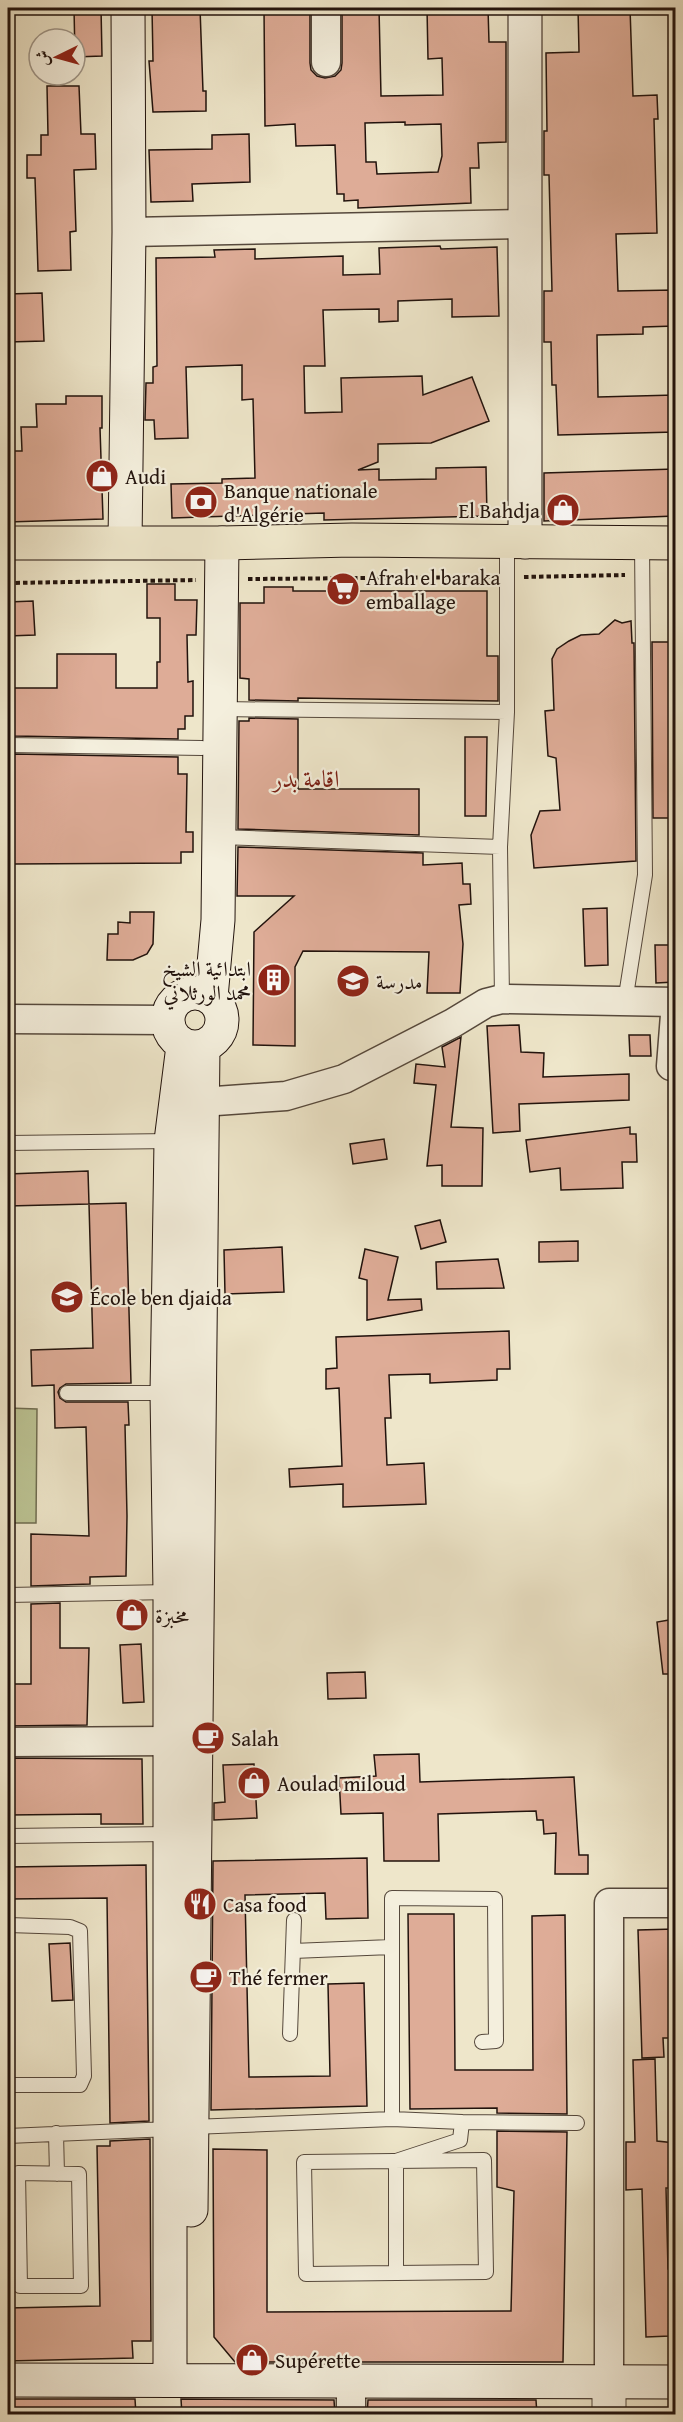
<svg xmlns="http://www.w3.org/2000/svg" width="683" height="2422" font-family="'Gentium Book Plus',Amiri,serif">
<style>
.green{fill:#bcc494;stroke:#6f6c50;stroke-width:1.5}
.building{fill:#deac97;stroke:#22130d;stroke-width:1.5;fill-rule:evenodd}
.lines{fill:none;stroke-linecap:round;stroke-linejoin:round}
.service-casing{stroke:#55483c;stroke-width:16}
.minor-casing{stroke:#55483c;stroke-width:31}
.tertiary-casing{stroke:#55483c;stroke-width:35}
.secondary-casing{stroke:#22130d;stroke-width:35}
.primary-casing{stroke:#22130d;stroke-width:35}
.path{stroke:#22130d;stroke-width:4;stroke-dasharray:4.5 3;stroke-linecap:butt}
.service{stroke:#f4efdd;stroke-width:14}
.minor{stroke:#f4efdd;stroke-width:28}
.tertiary{stroke:#f4efdd;stroke-width:33}
.secondary{stroke:#f4efdd;stroke-width:33}
.primary{stroke:#eee6ca;stroke-width:33}
.labels{text-anchor:middle;dominant-baseline:central;stroke-width:4.5;stroke-linejoin:round;paint-order:stroke}
.poi-label{font-size:21px;fill:#22130d;stroke:#f4efdd;text-anchor:start}
.quarter-label{font-size:24px;fill:#7a1f14;stroke:#f4efdd}
</style>
<rect width="100%" height="100%" fill="#eee6ca"/>
<filter id="stains"><feTurbulence type="fractalNoise" baseFrequency=".00333" numOctaves="4"/><feColorMatrix values="0 0 0 0 .2 0 0 0 0 .09 0 0 0 0 .02 0 0 0 .5 -.17"/></filter>
<radialGradient id="worn" r=".72"><stop offset=".6" stop-color="#630" stop-opacity="0"/><stop offset="1" stop-color="#630" stop-opacity=".3"/></radialGradient>
<!-- green -->
<path class="green" d="M8,1408l29,1 -1,114h-28z"/>
<!-- building -->
<path class="building" d="M74,8h27l1,48 -27,1z
M152,8h48l3,83h3v20l-53,1 -4,-51h4z
M264,8h46v55l1,7 6,6 8,2 10,-2 6,-6 1,-7v-55h37l2,88 62,-1 -1,-37 -14,1 -1,-51h61l1,34h17v100l-28,1 1,25h-9l1,35 -113,5v-8l-14,1v-7h-7l-2,-49 -39,1 -1,-22 -30,2zM405,122v3l36,-1 1,32 -4,16 -61,2 -1,-12h-10l-1,-39z
M578,8h52l3,88 24,-1 1,24h-4l3,114 -41,1 2,57 57,-1v36l-32,1v7l-46,1 1,62 77,-2v37l-117,3 -2,-50h-4l-1,-43h-7v-51h8l-3,-116h-5v-44h3l-1,-78 33,-1z
M47,86h32l2,48h14l1,35 -22,1 2,61 -6,1 1,38 -33,1 -3,-93h-8v-23h14v-20h7z
M249,134l1,48 -58,2 1,17 -42,1 -2,-52 63,-1v-14z
M440,246l1,3 56,-2 2,69 -47,1v-18l-54,2v20l-19,1v-13l-56,1 2,56h-21l1,47 37,-1 -1,-34 81,-2 1,19 49,-18 17,44 -58,22 -53,1v18l-20,8 21,-1v11l57,-1v-11l50,-1 1,49 -163,4v-7l-152,5 -1,-34 51,-1v-4l33,-1 -2,-79 -11,1v-35l-56,2 2,71 -33,1 -1,-19h-9l1,-37h7v-16l4,-1 -1,-108 59,-1 -1,-7 41,-1v10l88,-3v19l37,-1 -1,-26z
M42,293l2,48 -36,1v-48z
M66,396h36v32h-2l3,91 -95,3v-71h14l-1,-24h16l-1,-23h30z
M675,469v47l-131,5v-48z
M147,584h28v16h22l-1,35h-9l1,47 5,-1v35h-8v13h-7v10l-164,-3v-48h43v-34h59v34h41v-26h3v-44h-13z
M264,587h29v4h194v65h11v45l-200,-3v3l-49,-1v-21l-9,-1v-75h24z
M33,601l2,34 -27,1v-34z
M615,620l7,3 9,-2 1,22h2l2,218 -102,7 -3,-33 9,-24 20,-1 -4,-52 -8,-2 -3,-45 9,-1 -2,-51 5,-10 12,-8 12,-6 18,-1z
M652,642h23v176h-22z
M249,718l49,1v70h121v46l-181,-6 1,-108h10z
M465,737h22l-1,79h-21z
M13,754l165,3v17h9l-1,58h7v20h-12v11l-168,1 -1,-56h-4v-44h5z
M238,847l185,6v12l39,-2 1,21h7l1,20 -12,1 4,39 -3,49h-33l2,-41 -126,-1 -8,16v79l-42,-1 1,-113 40,-36h-57z
M607,908l1,57 -23,1 -2,-57z
M130,912h24l-1,32 -6,10 -14,6h-26l1,-26h10v-12l12,1z
M655,945h20v37l-19,1z
M519,1025l2,27 23,1 -1,24 86,-3v26l-110,4 1,27 -27,2 -6,-107z
M629,1035h21l1,21h-21z
M461,1037l-10,90 32,1 -1,58h-40v-21l-15,1 9,-81 -22,-2 2,-19 29,3 -3,-20z
M630,1127v7h6l1,28h-15l1,26 -62,2 -1,-22 -30,4 -4,-32z
M384,1139l3,20 -34,5 -3,-20z
M88,1171l1,33 -81,2v-32z
M126,1203l5,180 -65,1 -6,4 -2,4 2,6 6,4h62l1,23h-4l2,91 -1,60 -36,1v7l-59,2v-52l58,2 -3,-109 -31,1 -1,-43 -22,1 -1,-36 62,-2 -4,-144z
M440,1220l6,22 -25,7 -6,-23z
M578,1241v20l-39,1v-20z
M282,1247l2,45 -59,2 -1,-44z
M365,1249l33,8 -10,43 33,-1 1,11 -55,10v-40l-8,-2z
M498,1259l6,29 -67,1 -1,-27z
M509,1331l1,38h-13v11l-67,3v-9l-41,1 2,43h-6l2,47 37,-2 2,41 -83,3v-23l-53,3 -1,-18 53,-3 -3,-78 -13,1v-20l11,-1 -1,-31z
M60,1603v45h29l-2,77 -79,1v-42h23v-80z
M675,1619v55h-12l-6,-52z
M141,1644l3,58 -21,1 -3,-58z
M365,1672l1,26 -38,1 -1,-26z
M419,1754l1,28 154,-5 5,78h9v19h-33l1,-41 -12,1 -1,-14h-6l-1,-9 -98,3 1,47h-55l-1,-48 -42,1 -2,-36 37,-2 -2,-21z
M8,1758l134,1 1,65h-42v-10l-93,1z
M254,1764l3,54 -43,2v-17l11,-1 -2,-37z
M367,1858l1,60 -42,1 -1,-26 -80,2 4,182 81,-1 -2,-92 36,-1 3,123 -156,4 2,-249z
M146,1865l3,256 -39,2 -3,-225 -99,1v-32z
M408,1914h46l1,156h78l-1,-154 33,-1 2,199 -70,-1v-5l-87,1z
M675,1929v63h-4l1,46h-9l1,19 -22,1 -4,-128z
M70,1943l3,57 -21,1 -3,-57z
M655,2059l2,82 18,2v45h-9l2,81h7v44h-6l1,23 -24,1 -4,-148 -16,1v-48h9l-2,-82z
M497,2131l70,1 -4,230h-328l-21,-25 -1,-188 54,1v162l244,-1 3,-120 -17,-4z
M150,2139l1,202h-19l1,17 -125,3v-53l92,-2 -3,-160h13v-5z
M8,2399h127l1,16h-128z
M181,2399l153,1 1,15h-153z
M368,2400h168l1,15h-170z"/>
<g class="lines">
<!-- service casing -->
<g class="service-casing">
<path id="service" d="M220,709l287,3
M8,745l194,3
M219,837l281,10
M502,999l-2,-152 7,-135v-170
M625,1002l20,-127 -3,-332
M8,1143l163,-2
M67,1393h100
M8,1595l162,-3
M8,1836l161,-2
M8,1925l62,2 10,4 4,145 -4,9h-72
M293,1951l98,-4
M290,2034l4,-114
M462,2122l-70,-3v-221l103,1 1,142 -14,1
M192,2127l200,-8
M56,2133l1,41
M8,2136l162,-7
M484,2160l2,112 -180,2 -2,-112z
M18,2173l61,1 2,112h-61z
M396,2273v-112l64,-21 2,-18 115,1"/>
</g>
<!-- minor casing -->
<g class="minor-casing">
<path id="minor" d="M326,62v-54
M129,232l396,-8
M8,1019l160,1
M202,1102l84,-6 58,-17 109,-56 33,-20 16,-4 174,3 -5,64
M8,1742l161,-1
M351,2380v34
M609,2381v-478h67"/>
</g>
<!-- tertiary casing -->
<g class="tertiary-casing">
<path id="tertiary" d="M609,2381v33"/>
</g>
<!-- secondary casing -->
<g class="secondary-casing">
<path id="secondary" d="M525,8v534
M125,542l4,-310 -1,-224
M168 1020a27 27 0 1 1 54 0a27 27 0 1 1-54 0Z
M211,997l7,-77 4,-377
M191,2210l12,-1164
M8,2380l668,2
M170,2380v-788l-3,-199 4,-252 12,-95"/>
</g>
<!-- primary casing -->
<g class="primary-casing">
<path id="primary" d="M8,543h214l130,-3 324,3"/>
</g>
<!-- path -->
<path class="path" d="M524,577l101,-2
M248,579l242,-2
M8,583l188,-3"/>
<!-- service -->
<use href="#service" class="service"/>
<!-- minor -->
<use href="#minor" class="minor"/>
<!-- tertiary -->
<use href="#tertiary" class="tertiary"/>
<!-- secondary -->
<use href="#secondary" class="secondary"/>
<!-- primary -->
<use href="#primary" class="primary"/>
</g>
<!-- icons -->
<defs>
<g id="shop-disc" transform="scale(1.725)"><circle r="9.5" fill="#8f2418" stroke="#f4efdd"/><path d="M-5-2.5h2.3a2.7 3.5 0 0 1 5.4 0H5L5.5 6h-11ZM-1.5-2.5h3a1.5 2.3 0 0 0-3 0Z" fill="#fff"/></g>
<g id="bank-disc" transform="scale(1.725)"><circle r="9.5" fill="#8f2418" stroke="#f4efdd"/><path d="M-6-4H6V4H-6ZM0-2.3a2.3 2.3 0 1 0 0 4.6a2.3 2.3 0 1 0 0-4.6Z" fill="#fff"/></g>
<g id="supermarket-disc" transform="scale(1.725)"><circle r="9.5" fill="#8f2418" stroke="#f4efdd"/><path d="M-6-5.5h2.5l.6 2H6L4.5 2H-2.5L-4.4-4H-6ZM-1.5 3.2a1.3 1.3 0 1 0 .1 0ZM3 3.2a1.3 1.3 0 1 0 .1 0Z" fill="#fff"/></g>
<g id="building-disc" transform="scale(1.725)"><circle r="9.5" fill="#8f2418" stroke="#f4efdd"/><path d="M-4-6H4V6H1V3H-1V6H-4ZM-2.5-4.3h1.7v1.8h-1.7ZM.8-4.3h1.7v1.8H.8ZM-2.5-1h1.7V.8h-1.7ZM.8-1h1.7V.8H.8Z" fill="#fff"/></g>
<g id="school-disc" transform="scale(1.725)"><circle r="9.5" fill="#8f2418" stroke="#f4efdd"/><path d="M0-5L7-2L0 1L-7-2ZM-4 1L0 2.5L4 1V4Q0 6-4 4Z" fill="#fff"/></g>
<g id="cafe-disc" transform="scale(1.725)"><circle r="9.5" fill="#8f2418" stroke="#f4efdd"/><path d="M-5.5-4.5H6V0H3Q3 3.5 0 3.5H-2.5Q-5.5 3.5-5.5 0ZM3-3.2v2h1.7v-2ZM-6 4.5H4V6H-6Z" fill="#fff"/></g>
<g id="restaurant-disc" transform="scale(1.725)"><circle r="9.5" fill="#8f2418" stroke="#f4efdd"/><path d="M-5-6h1v4h1v-4h1v4h1v-4h1v5L-1.5 .5V6h-2V.5L-5-1ZM5-6V6H3V1.5H1.5Q1.5-4 5-6Z" fill="#fff"/></g>
</defs>
<g fill-rule="evenodd">
<use href="#shop-disc" x="102" y="476"/>
<use href="#bank-disc" x="201" y="502"/>
<use href="#shop-disc" x="563" y="510"/>
<use href="#supermarket-disc" x="343" y="589"/>
<use href="#building-disc" x="274" y="980"/>
<use href="#school-disc" x="353" y="981"/>
<use href="#school-disc" x="67" y="1297"/>
<use href="#shop-disc" x="132" y="1615"/>
<use href="#cafe-disc" x="208" y="1738"/>
<use href="#shop-disc" x="254" y="1783"/>
<use href="#restaurant-disc" x="200" y="1904"/>
<use href="#cafe-disc" x="206" y="1977"/>
<use href="#shop-disc" x="252" y="2360"/>
</g>
<g class="labels">
<!-- poi labels -->
<g class="poi-label">
<text x="125" y="476">Audi</text>
<text x="224" y="490">Banque nationale<tspan x="224" dy="24">d'Algérie</tspan></text>
<text x="540" y="510" text-anchor="end">El Bahdja</text>
<text x="366" y="577">Afrah el baraka<tspan x="366" dy="24">emballage</tspan></text>
<text x="251" y="968" text-anchor="end">ابتدائية الشيخ<tspan x="251" dy="24">محمد الورثلاني</tspan></text>
<text x="376" y="981">مدرسة</text>
<text x="90" y="1297">École ben djaida</text>
<text x="155" y="1615">مخبزة</text>
<text x="231" y="1738">Salah</text>
<text x="277" y="1783">Aoulad miloud</text>
<text x="223" y="1904">Casa food</text>
<text x="229" y="1977">Thé fermer</text>
<text x="275" y="2360">Supérette</text>
</g>
<!-- quarter labels -->
<g class="quarter-label">
<text x="306" y="778">اقامة بدر</text>
</g>
</g>
<!-- margin -->
<rect width="683" height="2422" fill="none" stroke="#eee6ca" stroke-width="30"/>
<rect x="9" y="9" width="665" height="2404" fill="none" stroke="#22130d" stroke-width="3"/>
<rect x="15" y="15" width="653" height="2392" fill="none" stroke="#22130d" stroke-width="1.5"/>
<!-- north arrow -->
<g transform="translate(57 57) rotate(265)"><circle r="28" fill="#f4efdd" stroke="#a0978a" stroke-width="1.5"/>
<path d="M0-4.5L10 22L0 15L-10 22Z" fill="#8f2418"/>
<text y="-9" font-size="16" font-weight="bold" text-anchor="middle" fill="#22130d">ش</text>
</g>
<rect width="100%" height="100%" filter="url(#stains)"/>
<rect width="100%" height="100%" fill="url(#worn)"/>
</svg>
